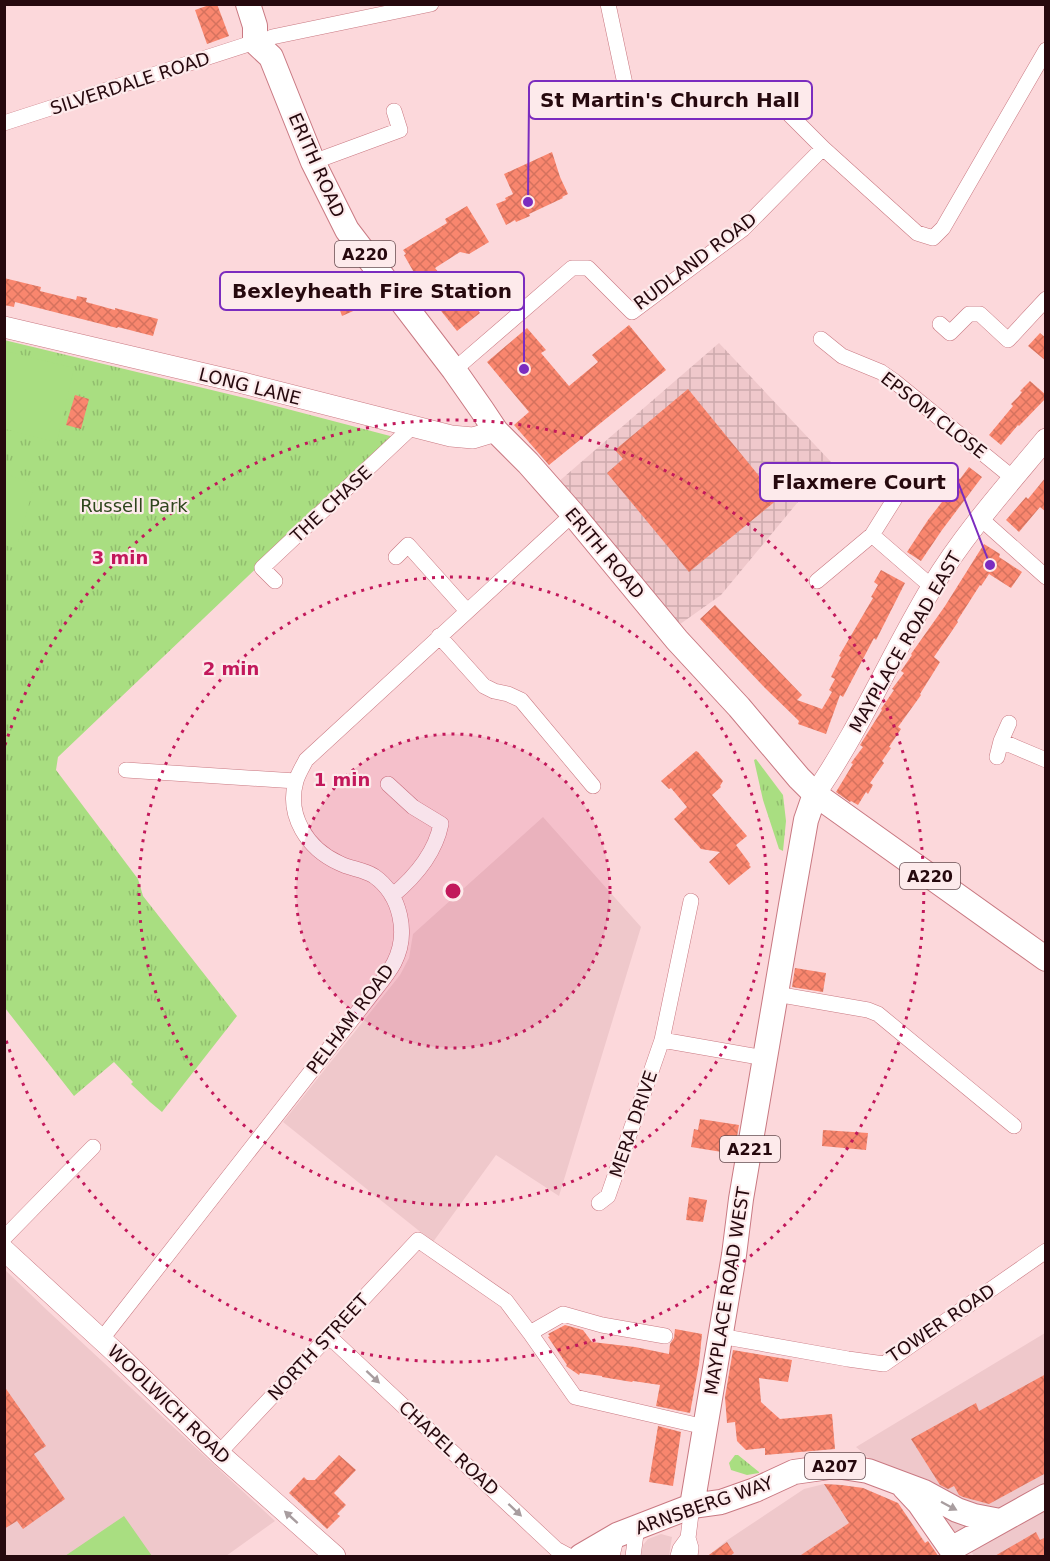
<svg xmlns="http://www.w3.org/2000/svg" width="1050" height="1561" font-family="'DejaVu Sans',sans-serif">
<style>
.built{fill:#efc8cb}
.industrial{fill:url(#industrial-grid)}
.grass{fill:url(#grass-tufts)}
.pitch{fill:#a9de81}
.building{fill:url(#building-cross-hatch)}
.lines{fill:none;stroke-linecap:round;stroke-linejoin:round}
.street-casing{stroke:#c97982;stroke-width:16}
.secondary-casing{stroke:#c97982;stroke-width:22}
.primary-casing{stroke:#c97982;stroke-width:26}
.street{stroke:#fff;stroke-width:15}
.secondary{stroke:#fff;stroke-width:21}
.primary{stroke:#fff;stroke-width:24}
.oneway{fill:#a89d9f}
.ring{fill:none;stroke:#c2185b;stroke-width:3;stroke-dasharray:3 6}
.labels{text-anchor:middle;dominant-baseline:central;stroke-width:4.5;stroke-linejoin:round;paint-order:stroke}
.shield{fill:#fdeaeb;stroke:#664c50;stroke-width:1.5}
.shield-label{font-size:16px;font-weight:bold;fill:#26090e}
.street-label{font-size:18px;fill:#26090e;stroke:#fdeaeb}
.park-label{font-size:18px;fill:#2e451c;stroke:#fdeaeb}
.centre{fill:#c2185b;stroke:#fdeaeb;stroke-width:3}
.ring-label{font-size:18px;text-anchor:middle;font-weight:bold;fill:#c2185b;stroke:#fdeaeb;stroke-width:4.5;stroke-linejoin:round;paint-order:stroke}
.leader{fill:none;stroke:#7b2cbf;stroke-width:2}
.callout-dot{fill:#7b2cbf;stroke:#fdeaeb;stroke-width:2}
.callout{fill:#fdeaeb;stroke:#7b2cbf;stroke-width:2}
.callout-label{font-size:20px;text-anchor:middle;font-weight:bold;fill:#26090e}
</style>
<defs>
<pattern id="industrial-grid" width="8" height="8" patternUnits="userSpaceOnUse" patternTransform="scale(1.5)"><rect width="8" height="8" fill="#efc8cb"/><path d="M0 4h8M4 0v8" fill="none" stroke="#cdaaad"/></pattern>
<pattern id="grass-tufts" width="24" height="20" patternUnits="userSpaceOnUse" patternTransform="scale(1.5)"><rect width="24" height="20" fill="#a9de81"/><path d="M3 7l-1-3M5 7V3M7 7l1-3M15 17l-1-3M17 17v-4M19 17l1-3" fill="none" stroke="#91bd6e"/></pattern>
<pattern id="building-cross-hatch" width="8" height="8" patternUnits="userSpaceOnUse" patternTransform="scale(1.5)"><rect width="8" height="8" fill="#f9866e"/><path d="M0 0l8 8M0 8l8-8" fill="none" stroke="#d5725e"/></pattern>
</defs>
<rect width="100%" height="100%" fill="#fcd8db"/>
<!-- built -->
<path class="built" d="M543,817l98,110 -82,269 -63,-41 -63,87 -150,-120 117,-147 9,-17 4,-24z
M4,1269l45,43 226,209 -49,35h-221z
M1045,1333v223h-71l-12,-19 -106,-90z
M824,1484l17,1 22,3 35,15 37,53h-227l18,-15 78,-52z
M661,1534l11,3 -3,19h-28l2,-11 5,-6z"/>
<!-- industrial -->
<path class="industrial" d="M719,343l112,119 -110,133 -45,32 -119,-144z"/>
<!-- grass -->
<path class="grass" d="M4,340l245,59 145,38 -336,320 -2,13 82,109 5,17 94,120 -75,96 -12,-10 -19,-18 2,-2 -19,-20 -40,34 -69,-88z
M756,759l27,36 3,26 -3,30 -4,-2 -16,-49 -9,-40z
M735,1455h3l21,17v1l-12,2 -16,-5 -2,-7z"/>
<!-- pitch -->
<path class="pitch" d="M5,351l69,17 -17,74 -52,-13z
M5,474l30,9 -19,66 -11,-4z
M124,1516l28,40h-87z"/>
<!-- building -->
<path class="building" d="M212,4h5l12,32 -22,8 -12,-34z
M552,152l8,25 8,17 -6,3 1,1 -34,16 1,2 -14,6 -1,-2 -9,5 -10,-21 10,-4 -1,-2 8,-4 -9,-20z
M467,206l22,36 -20,12 -9,-2 -25,16 29,37 7,-4 9,12 -23,18 -27,-34 2,-2 -16,-19 -12,-21 2,-1 -3,-4 44,-27 -2,-4z
M4,278l37,9 -1,4 36,9 1,-4 10,2 -1,4 29,8v-2l43,11 -5,17 -35,-9 -1,1 -102,-26 -1,5 -10,-2z
M347,286l5,13 4,-1 4,10 -18,8 -4,-11 -5,2 -6,-13z
M629,325l37,45 -117,95 -35,-40 15,-13 -42,-50 40,-34 19,22 -5,3 28,33 29,-24 -6,-7z
M1040,333l6,5v23l-18,-15z
M1030,381l16,14v3l-27,28 -1,-1 -17,20 -12,-10 24,-29 -2,-2 8,-8 3,-4 -2,-1z
M688,389l90,110 -89,73 -82,-99 16,-14 -8,-9z
M75,395l14,4 -8,30 -15,-4z
M969,467l13,10 -40,53 -21,31 -14,-9 21,-32 24,-31 -3,-3 7,-9 4,2z
M1046,477v35l-6,-5 -21,25 -13,-12 20,-23 2,2z
M984,544l16,10 -1,3 23,15 -11,16 -22,-14 -8,12 -1,-1 -23,36 1,1 -24,35 6,5 -20,32 1,1 -23,32 3,2 -12,18 2,1 -9,13 2,2 -14,20 3,2 -5,9 -2,-2 -8,13 -7,-4 -1,1 -14,-10 17,-28 -2,-1 12,-16 -3,-2 22,-35 -1,-1 13,-19 -2,-1 12,-16 -3,-2 11,-16 -1,-1 34,-48z
M881,570l24,13 -29,57 -2,-2 -31,59 -3,-2 -14,39 -28,-10 1,-3 -34,-33 -65,-69 15,-14 87,90 -5,5 25,9 10,-17 -3,-2 6,-11 -4,-2 10,-20 -2,-1 34,-58 -2,-1 7,-12 -4,-3z
M696,751l2,1 25,29 -3,5 1,1 -9,8 35,41 -11,9 14,19 -1,1 2,2 -22,18 -20,-23 11,-10 -19,-3 -27,-30 13,-12 -16,-19 -2,1 -8,-8z
M795,968l31,5 -3,19 -31,-5z
M700,1119l39,6 -5,29 -43,-7 3,-18 4,1z
M823,1130l45,3 -2,17 -44,-4z
M689,1197l18,3 -4,22 -17,-2z
M565,1325l18,5 9,12 43,5 34,7 1,-10 4,-6 1,-9 27,5 -3,30 -9,49 -34,-7 4,-21 -27,-4 -1,1 -30,-5v-1l-22,-3 -1,2 -13,-9 1,-1 -19,-28 2,-1 -2,-2z
M733,1350l59,10 -4,22 -29,-4 2,24 19,17 52,-5 3,35 -70,6v-7l-19,2 -9,-9 -2,-19 -8,1 -2,-26z
M1046,1374v99l-57,31 -26,-7 -4,-2 -5,-9 -6,3 -8,-4 -29,-46 65,-36 3,8z
M4,1386l42,60 -12,8 31,45 -42,30 -6,-8 -13,8z
M658,1426l23,6 -8,54 -24,-4z
M339,1455l17,15 -22,23 12,12 -9,9 3,2 -13,13 -38,-36 15,-16 3,3h8z
M824,1484l17,1 22,3 35,15 27,40 3,-2 11,16h-141l51,-34z
M1036,1532l4,8 6,-3v20h-53z
M727,1542l7,11 -5,4h-23z"/>
<g class="lines">
<!-- street casing -->
<g class="street-casing">
<path id="street" d="M608,4l23,108
M272,37l159,-33
M787,112l36,36
M4,123l251,-81
M313,162l87,-32 -6,-19
M940,324l10,9 19,-19h11l28,26 38,-41
M821,339l21,17 39,16 13,9 119,97
M454,370l118,-102h16l44,44 111,-83 80,-81 94,85 16,5 10,-10 103,-178
M980,518l66,59
M872,535l32,-51
M396,557l12,-12 59,66
M275,581l-13,-13 151,-142
M817,581l55,-46 60,52
M439,636l45,50 10,5 14,3 13,6 72,86
M1001,741l8,-18
M997,757l4,-16 45,19
M126,770l170,11
M388,784l25,23 28,17c-6,30 -26,53 -49,72
M691,901l-29,139 103,18
M776,994l92,16 10,4 136,112
M599,1203l9,-7 54,-156
M4,1238l89,-91
M530,1333l33,-19 39,11 63,11
M720,1336l128,23 36,5 162,-113
M101,1340l266,-340c9,-12 20,-24 27,-37 15,-29 7,-68 -20,-87 -11,-7 -24,-7 -35,-13 -31,-14 -53,-47 -43,-82 2,-7 7,-15 10,-21l267,-246
M328,1340l7,2 221,207 13,7
M219,1453l103,-110 6,-3 2,-6 88,-94 88,61 24,32 45,64 130,30
M612,1556l5,-21
M633,1556l4,-29
M678,1556l2,-7 8,-11
M690,1556l1,-8 -3,-10 4,-32"/>
</g>
<!-- secondary casing -->
<g class="secondary-casing">
<path id="secondary" d="M4,327l239,56 208,53 22,2 23,-7
M815,794c45,-65 76,-139 117,-207 32,-53 74,-100 114,-148
M4,1250l112,103 106,103 113,100"/>
</g>
<!-- primary casing -->
<g class="primary-casing">
<path id="primary" d="M248,4l7,22v16l16,15 42,105 34,68 107,140 28,40 14,21 32,32 45,51 104,126 62,67 60,71 16,16 231,165
M904,1487l15,16 32,46 95,-53
M692,1506l42,-251 7,-56 50,-294 15,-85 9,-26
M581,1556l36,-21 75,-29 29,-4 34,-12 39,-18 42,-6 32,5 56,21 33,18 17,6 26,5"/>
</g>
<!-- street -->
<use href="#street" class="street"/>
<!-- secondary -->
<use href="#secondary" class="secondary"/>
<!-- primary -->
<use href="#primary" class="primary"/>
</g>
<!-- one-way arrows -->
<defs><path id="oneway-solid" d="M-6-.8H1V-3.2L6.5 0L1 3.2V.8H-6Z" transform="scale(1.5)"/></defs>
<g class="oneway">
<use href="#oneway-solid" transform="translate(373 1377) rotate(43)"/>
<use href="#oneway-solid" transform="translate(949 1506) rotate(28)"/>
<use href="#oneway-solid" transform="translate(515 1510) rotate(43)"/>
<use href="#oneway-solid" transform="translate(291 1517) rotate(-138)"/>
</g>
<!-- distance rings -->
<circle cx="453" cy="891" r="157" fill="#c2185b" fill-opacity=".12"/>
<g class="ring">
<circle cx="453" cy="891" r="157"/>
<circle cx="453" cy="891" r="314"/>
<path d="M5 745A471 471 0 1 1 5 1037"/>
</g>
<g class="labels">
<!-- shield labels -->
<g class="shield">
<rect x="335" y="241" width="60" height="26" rx="4.5"/>
<rect x="900" y="863" width="60" height="26" rx="4.5"/>
<rect x="720" y="1136" width="60" height="26" rx="4.5"/>
<rect x="805" y="1453" width="60" height="26" rx="4.5"/>
</g>
<g class="shield-label">
<text x="365" y="254">A220</text>
<text x="930" y="876">A220</text>
<text x="750" y="1149">A221</text>
<text x="835" y="1466">A207</text>
</g>
<!-- street labels -->
<g class="street-label">
<text transform="translate(130 83) rotate(-18)">SILVERDALE ROAD</text>
<text transform="translate(317 165) rotate(66)">ERITH ROAD</text>
<text transform="translate(695 261) rotate(-37)">RUDLAND ROAD</text>
<text transform="translate(250 386) rotate(14)">LONG LANE</text>
<text transform="translate(934 415) rotate(38)">EPSOM CLOSE</text>
<text transform="translate(331 504) rotate(-43)">THE CHASE</text>
<text transform="translate(605 553) rotate(50)">ERITH ROAD</text>
<text transform="translate(905 642) rotate(-60)">MAYPLACE ROAD EAST</text>
<text transform="translate(350 1019) rotate(-53)">PELHAM ROAD</text>
<text transform="translate(633 1124) rotate(-71)">MERA DRIVE</text>
<text transform="translate(727 1291) rotate(-81)">MAYPLACE ROAD WEST</text>
<text transform="translate(941 1323) rotate(-34)">TOWER ROAD</text>
<text transform="translate(318 1347) rotate(-47)">NORTH STREET</text>
<text transform="translate(169 1404) rotate(44)">WOOLWICH ROAD</text>
<text transform="translate(449 1448) rotate(43)">CHAPEL ROAD</text>
<text transform="translate(704 1505) rotate(-19)">ARNSBERG WAY</text>
</g>
<!-- park labels -->
<g class="park-label">
<text x="134" y="505">Russell Park</text>
</g>
</g>
<circle cx="453" cy="891" r="9" class="centre"/>
<g class="ring-label">
<text x="120" y="564">3 min</text>
<text x="231" y="675">2 min</text>
<text x="342" y="786">1 min</text>
</g>
<!-- callouts -->
<path class="leader" d="M528 202L529 100M524 369L524 291M990 565L958 482"/>
<g class="callout-dot">
<circle cx="528" cy="202" r="6"/>
<circle cx="524" cy="369" r="6"/>
<circle cx="990" cy="565" r="6"/>
</g>
<g class="callout">
<rect x="529" y="81" width="283" height="38" rx="6"/>
<rect x="220" y="272" width="304" height="38" rx="6"/>
<rect x="760" y="463" width="198" height="38" rx="6"/>
</g>
<g class="callout-label">
<text x="670" y="107">St Martin's Church Hall</text>
<text x="372" y="298">Bexleyheath Fire Station</text>
<text x="859" y="489">Flaxmere Court</text>
</g>
<!-- border -->
<rect width="1050" height="1561" fill="none" stroke="#26090e" stroke-width="12"/>
</svg>
